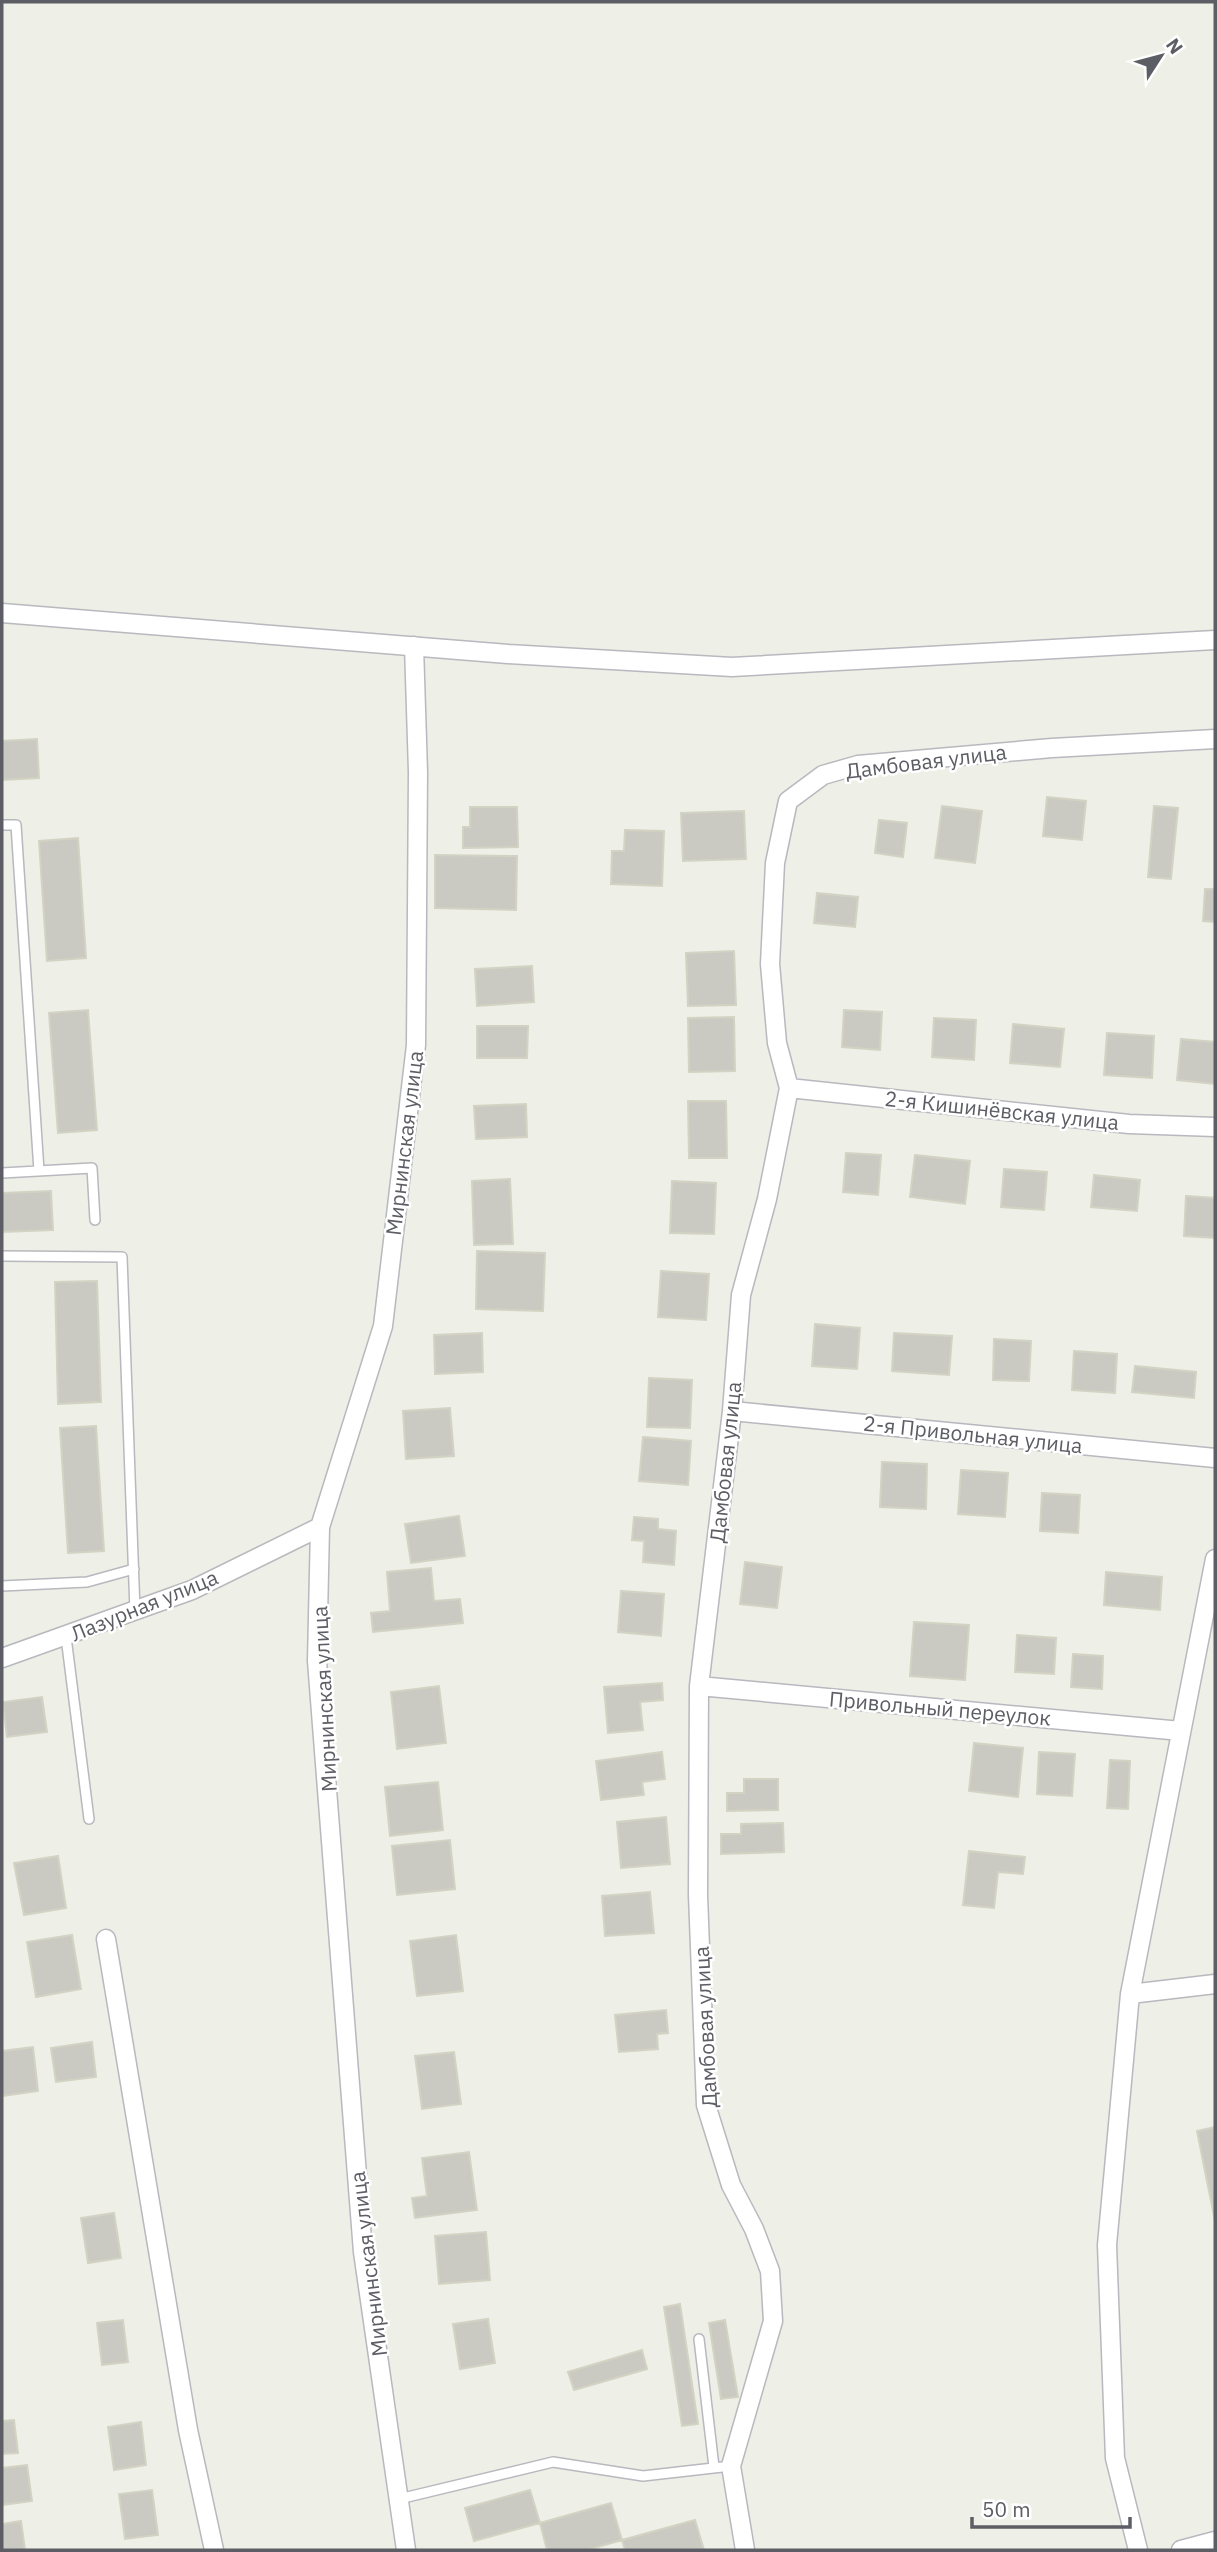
<svg xmlns="http://www.w3.org/2000/svg" width="1217" height="2552" font-family="'IBM Plex Sans',sans-serif">
<style>
.building{fill:#cacac2;stroke:#d3d3c4;stroke-width:2}
.lines{fill:none;stroke-linecap:round;stroke-linejoin:round}
.lane-casing{stroke:#b8b8bf;stroke-width:12}
.street-casing{stroke:#b8b8bf;stroke-width:21}
.lane{stroke:#fff;stroke-width:9}
.street{stroke:#fff;stroke-width:18}
.labels{text-anchor:middle;dominant-baseline:central;stroke-width:5;stroke-linejoin:round;paint-order:stroke}
.street-label{font-size:21px;fill:#5d5e65;stroke:#fff}
</style>
<rect width="100%" height="100%" fill="#eeefe6"/>
<!-- building -->
<path class="building" d="M37,739l2,39 -37,2v-39z
M1047,797l39,4 -4,39 -39,-4z
M942,806l40,5 -7,52 -40,-5z
M1154,806l24,2 -7,71 -23,-2z
M470,807h47l1,40 -55,1v-21h7z
M744,811l2,48 -63,2 -2,-48z
M879,820l28,3 -4,34 -28,-4z
M625,830l39,1 -2,55 -51,-2 1,-33h12z
M78,838l8,120 -39,3 -8,-120z
M435,855l82,1 -1,54 -81,-2z
M1205,889h10v42v-9l-12,-1z
M817,893l41,4 -3,30 -41,-4z
M734,951l2,54 -48,1 -2,-53z
M532,966l2,36 -57,4 -2,-37z
M88,1010l9,120 -39,3 -9,-120z
M844,1010l38,2 -2,38 -38,-3z
M734,1017l1,54 -46,1 -1,-54z
M934,1018l42,2 -2,40 -42,-3z
M1013,1024l51,5 -4,38 -50,-4z
M477,1026h51l-1,32h-50z
M1107,1033l47,3 -2,42 -48,-3z
M1181,1039l34,3v42l-38,-4z
M688,1101h38l1,57h-38z
M526,1104l1,33 -51,2 -2,-33z
M846,1153l35,2 -3,40 -35,-3z
M915,1155l55,6 -5,43 -55,-7z
M1004,1169l43,3 -3,38 -43,-3z
M1094,1175l46,5 -3,31 -46,-4z
M510,1179l3,65 -39,1 -2,-64z
M672,1181l44,2 -2,51 -44,-1z
M51,1191l2,39 -51,2v-39z
M1186,1196l29,2v40l-31,-2z
M477,1251l68,2 -2,58 -67,-2z
M661,1271l48,3 -3,46 -48,-3z
M97,1281l4,121 -43,2 -3,-122z
M815,1324l45,4 -3,41 -45,-3z
M482,1333l1,39 -48,2 -1,-39z
M894,1333l58,3 -3,39 -57,-4z
M994,1339l37,2 -2,40 -36,-1z
M1074,1351l43,3 -2,39 -43,-3z
M1135,1366l61,6 -2,26 -62,-6z
M649,1378l43,2 -2,48 -43,-1z
M450,1408l4,48 -48,3 -3,-48z
M96,1426l8,125 -36,2 -8,-125z
M643,1437l48,4 -3,44 -49,-4z
M882,1462l45,2 -1,45 -46,-2z
M961,1470l47,3 -3,44 -47,-3z
M1042,1493l38,2 -2,38 -38,-2z
M459,1516l6,40 -54,7 -6,-39z
M634,1517l24,2v10l18,2 -2,34 -31,-3 1,-21 -12,-1z
M745,1562l37,5 -5,41 -37,-4z
M431,1568l3,33 26,-2 3,24 -90,9 -2,-19 19,-2 -3,-39z
M1106,1572l56,5 -2,33 -56,-5z
M621,1591l43,3 -3,42 -43,-4z
M914,1622l55,3 -4,55 -55,-4z
M1017,1635l39,3 -2,36 -39,-2z
M1073,1654l30,2 -1,33 -31,-2z
M662,1683l1,17 -23,2 3,28 -35,3 -4,-46z
M439,1686l7,57 -49,6 -6,-57z
M42,1697l5,35 -40,5 -4,-35z
M974,1743l49,5 -5,49 -49,-6z
M662,1752l3,27 -23,3 2,13 -43,5 -5,-39z
M1039,1752l36,2 -3,42 -35,-2z
M1110,1760l20,1 -2,48 -21,-1z
M744,1779h34v31l-51,1v-18h17z
M438,1782l5,48 -53,6 -5,-49z
M666,1817l4,47 -49,4 -4,-46z
M783,1823l1,29 -63,2v-20h20v-10z
M450,1840l5,49 -58,6 -5,-49z
M969,1851l56,6 -2,17 -25,-2 -4,36 -31,-3z
M58,1856l8,52 -42,7 -10,-52z
M650,1892l4,41 -49,3 -3,-40z
M72,1935l9,54 -45,8 -9,-55z
M456,1935l7,56 -46,5 -7,-55z
M666,2010l2,23 -11,1 1,15 -39,3 -4,-37z
M92,2042l4,35 -40,5 -5,-34z
M33,2047l5,44 -36,5v-45z
M454,2052l7,52 -39,5 -7,-53z
M1215,2127v94l-18,-90z
M469,2152l8,58 -62,8 -3,-20 15,-2 -5,-38z
M114,2213l7,45 -33,5 -7,-45z
M486,2232l4,48 -51,4 -4,-48z
M680,2304l18,120 -16,2 -18,-119z
M488,2319l7,44 -35,6 -7,-45z
M123,2320l5,42 -26,3 -5,-42z
M725,2320l13,77 -17,2 -12,-76z
M642,2350l5,19 -73,21 -6,-18z
M14,2420l4,33 -16,1v-33z
M141,2422l5,43 -32,5 -6,-43z
M27,2465l5,36 -30,4v-37z
M152,2490l6,45 -33,4 -6,-45z
M530,2490l10,33 -66,18 -9,-33z
M611,2503l11,37 -35,10h-40l-7,-27z
M695,2520l9,30h-79l-3,-10z
M21,2521l4,29h-23v-26z"/>
<g class="lines">
<!-- lane casing -->
<g class="lane-casing">
<path id="lane" d="M2,825h14l23,346
M2,1173l90,-5 3,52
M2,1256l120,1 13,354
M2,1586l85,-4 47,-13
M66,1637l23,182
M699,2339l15,128
M399,2499l154,-37 90,14 88,-10"/>
</g>
<!-- street casing -->
<g class="street-casing">
<path id="street" d="M2,613l506,41 224,13 483,-27
M789,1088l340,36 86,3
M732,1411l483,47
M2,1658l190,-68 128,-63
M699,1686l482,45
M106,1939l82,491 26,120
M1130,1994l85,-10
M406,2550l-43,-298 -46,-591 3,-134 63,-201 33,-281 2,-273 -4,-126
M745,2550l-14,-84 42,-145 -3,-50 -16,-42 -23,-44 -25,-80 -8,-210 1,-209 33,-275 9,-116 26,-96 22,-111 -12,-45 -7,-79 5,-101 13,-62 35,-26 35,-10 194,-17 163,-9
M1138,2550l-23,-92 -8,-213 23,-251 85,-435
M1181,2550l34,-9"/>
</g>
<!-- lane -->
<use href="#lane" class="lane"/>
<!-- street -->
<use href="#street" class="street"/>
</g>
<g class="labels">
<!-- street labels -->
<g class="street-label">
<text transform="translate(926 761) rotate(-7)">Дамбовая улица</text>
<text transform="translate(1002 1110) rotate(6)">2-я Кишинёвская улица</text>
<text transform="translate(404 1143) rotate(-83)">Мирнинская улица</text>
<text transform="translate(973 1434) rotate(6)">2-я Привольная улица</text>
<text transform="translate(725 1462) rotate(-84)">Дамбовая улица</text>
<text transform="translate(144 1605) rotate(-22)">Лазурная улица</text>
<text transform="translate(324 1699) rotate(-93)">Мирнинская улица</text>
<text transform="translate(940 1708) rotate(5)">Привольный переулок</text>
<text transform="translate(705 2027) rotate(-93)">Дамбовая улица</text>
<text transform="translate(368 2264) rotate(-97)">Мирнинская улица</text>
</g>
</g>
<!-- border -->
<rect width="1217" height="2552" fill="none" stroke="#5d5e65" stroke-width="7"/>
<!-- north arrow -->
<g transform="translate(1161 56) rotate(54)" stroke="#ffffff" stroke-width="5" paint-order="stroke">
<path d="M0-5L12 26L0 18L-12 26Z" fill="#5d5e65"/>
<text y="-10" font-size="19" font-weight="bold" text-anchor="middle" fill="#5d5e65">N</text>
</g>
<!-- scale -->
<path d="M972 2517v10h158v-10" fill="none" stroke="#5d5e65" stroke-width="3.5"/>
<text x="982" y="2517" font-size="21" fill="#5d5e65" stroke="#ffffff" stroke-width="5" paint-order="stroke">50 m</text>
</svg>
